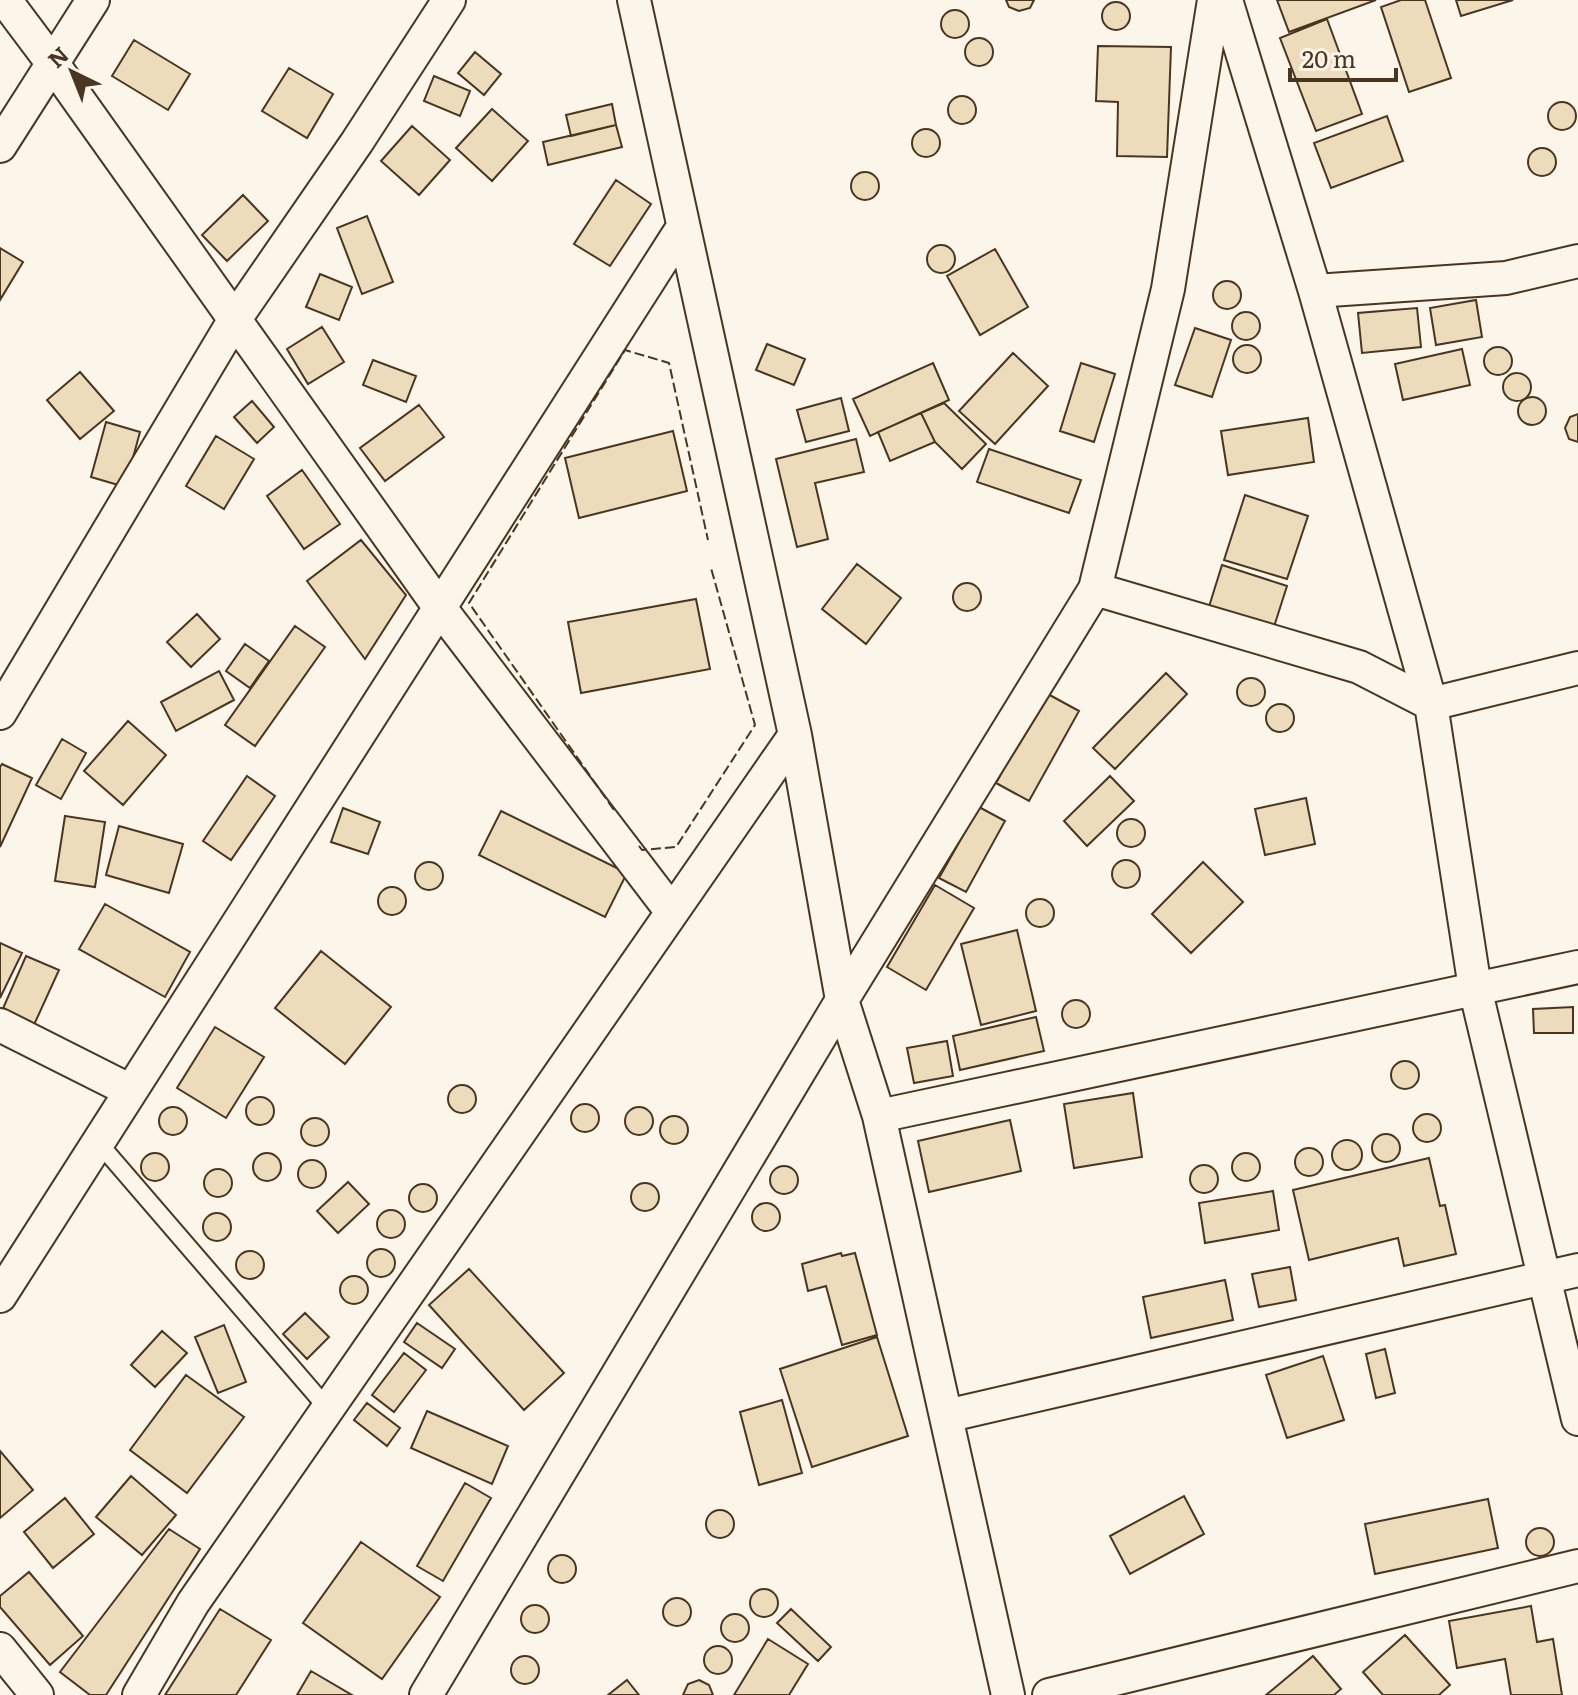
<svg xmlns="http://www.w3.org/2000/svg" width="1578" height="1695" font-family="Literata,serif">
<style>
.building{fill:#ecdcbc;stroke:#4a3520;stroke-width:2}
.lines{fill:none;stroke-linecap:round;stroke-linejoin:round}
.service-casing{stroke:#4a3520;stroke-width:20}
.minor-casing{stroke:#4a3520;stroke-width:36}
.service{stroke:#fbf6e9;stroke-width:16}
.minor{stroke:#fbf6e9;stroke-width:32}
.fence{stroke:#4a3520;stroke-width:2;stroke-dasharray:10 4;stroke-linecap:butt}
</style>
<rect width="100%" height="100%" fill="#fbf6e9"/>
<!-- building -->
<path class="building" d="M1006,0h28l-4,8 -11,3 -10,-4z
M1277,0h99l-87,32z
M1401,0h24l26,78 -42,14 -28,-85z
M1456,0h57l-52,16z
M1102 16a14 14 0 1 1 28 0a14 14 0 1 1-28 0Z
M941 24a14 14 0 1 1 28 0a14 14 0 1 1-28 0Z
M1327,19l35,95 -46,17 -36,-93z
M965 52a14 14 0 1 1 28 0a14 14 0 1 1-28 0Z
M134,40l56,34 -22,36 -56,-34z
M1098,46l73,1 -4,110 -50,-1 1,-54 -22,-1z
M475,52l26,22 -17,21 -26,-22z
M289,68l44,26 -26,44 -45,-27z
M434,76l36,15 -10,25 -36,-15z
M948 110a14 14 0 1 1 28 0a14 14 0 1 1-28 0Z
M1548 116a14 14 0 1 1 28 0a14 14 0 1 1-28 0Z
M612,104l4,21 -45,11 -5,-21z
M492,109l36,32 -36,40 -36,-33z
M1387,116l16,45 -72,27 -17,-45z
M616,125l6,22 -74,18 -5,-23z
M412,126l38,34 -31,35 -38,-34z
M912 143a14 14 0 1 1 28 0a14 14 0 1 1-28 0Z
M1528 162a14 14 0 1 1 28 0a14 14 0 1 1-28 0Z
M851 186a14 14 0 1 1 28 0a14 14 0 1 1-28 0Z
M616,180l35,24 -41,62 -36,-22z
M243,195l25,26 -41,40 -25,-26z
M367,216l26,66 -31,12 -25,-66z
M927 259a14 14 0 1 1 28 0a14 14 0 1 1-28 0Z
M0,248l23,14 -23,38z
M995,249l33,58 -48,28 -33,-59z
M320,274l32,13 -13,33 -33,-13z
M1213 295a14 14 0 1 1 28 0a14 14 0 1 1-28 0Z
M1476,300l6,37 -46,8 -6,-37z
M1417,308l4,39 -59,6 -4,-40z
M1232 326a14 14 0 1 1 28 0a14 14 0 1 1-28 0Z
M322,327l22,35 -36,22 -21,-35z
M1195,328l36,12 -19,57 -37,-12z
M767,344l38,15 -11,26 -38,-15z
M1233 359a14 14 0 1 1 28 0a14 14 0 1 1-28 0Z
M1484 361a14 14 0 1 1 28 0a14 14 0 1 1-28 0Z
M1462,349l8,36 -67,15 -8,-36z
M1013,353l35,33 -53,58 -36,-33z
M373,360l43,16 -10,26 -43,-17z
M933,363l16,37 -79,36 -17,-37z
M1081,363l34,11 -21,68 -34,-11z
M80,372l34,39 -34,28 -33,-39z
M1503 387a14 14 0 1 1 28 0a14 14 0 1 1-28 0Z
M1518 411a14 14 0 1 1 28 0a14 14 0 1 1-28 0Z
M841,398l8,33 -43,11 -9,-32z
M252,401l22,26 -17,16 -23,-26z
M944,403l42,41 -24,25 -27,-27 -14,-29z
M419,405l25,32 -59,44 -25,-33z
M921,413l14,29 -45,19 -12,-29z
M1578,414v28l-9,-3 -4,-11 5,-11z
M1308,418l6,44 -86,13 -7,-44z
M106,422l34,10 -15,55 -34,-10z
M673,431l14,60 -108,27 -14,-60z
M216,436l38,23 -30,50 -38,-23z
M856,439l8,33 -49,11 13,56 -31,8 -21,-88z
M989,449l92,31 -12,33 -92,-31z
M302,470l38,54 -36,25 -37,-53z
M1245,495l63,21 -21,63 -63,-19z
M361,540l45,55 -41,64 -58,-78z
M857,564l44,34 -35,46 -44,-35z
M1222,565l65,21 -15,47 -65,-20z
M953 597a14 14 0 1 1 28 0a14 14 0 1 1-28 0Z
M696,599l14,70 -129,24 -13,-71z
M197,614l23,25 -29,28 -24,-25z
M295,626l30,21 -70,99 -30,-21z
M245,644l24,17 -19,27 -24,-17z
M219,671l15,29 -58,31 -15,-29z
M1166,673l21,21 -72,75 -22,-21z
M1237 692a14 14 0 1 1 28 0a14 14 0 1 1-28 0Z
M1046,693l33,18 -50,90 -33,-18z
M1266 718a14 14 0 1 1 28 0a14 14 0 1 1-28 0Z
M128,721l38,34 -43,50 -39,-34z
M62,739l24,14 -25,46 -25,-14z
M2,764l30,14 -32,69v-80z
M247,776l28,20 -44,64 -28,-19z
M1110,776l24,25 -47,45 -23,-25z
M1306,798l9,46 -50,11 -10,-46z
M979,807l26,14 -39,71 -27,-14z
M343,808l37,14 -12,32 -37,-12z
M501,811l126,62 -22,44 -126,-62z
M65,816l40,6 -10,65 -40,-6z
M1117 833a14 14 0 1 1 28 0a14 14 0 1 1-28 0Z
M119,826l64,18 -14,49 -63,-18z
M1112 874a14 14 0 1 1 28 0a14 14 0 1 1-28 0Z
M415 876a14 14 0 1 1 28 0a14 14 0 1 1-28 0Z
M1203,862l40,40 -52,51 -39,-39z
M935,885l39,23 -48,82 -39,-23z
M378 901a14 14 0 1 1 28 0a14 14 0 1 1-28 0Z
M1026 913a14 14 0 1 1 28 0a14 14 0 1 1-28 0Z
M105,904l85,48 -25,45 -86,-48z
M1017,930l19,81 -55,14 -20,-81z
M0,943l22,10 -22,45z
M321,951l70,56 -46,57 -70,-56z
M26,956l33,14 -26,57 -32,-14z
M1062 1014a14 14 0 1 1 28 0a14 14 0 1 1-28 0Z
M1573,1007v26h-39l-1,-24z
M1036,1017l8,34 -84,19 -7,-34z
M215,1027l49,30 -38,61 -49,-30z
M947,1041l6,35 -39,7 -7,-35z
M1391 1075a14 14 0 1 1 28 0a14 14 0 1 1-28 0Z
M448 1099a14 14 0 1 1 28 0a14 14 0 1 1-28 0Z
M1133,1093l9,64 -68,11 -10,-64z
M246 1111a14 14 0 1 1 28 0a14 14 0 1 1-28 0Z
M571 1118a14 14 0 1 1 28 0a14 14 0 1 1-28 0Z
M625 1121a14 14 0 1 1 28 0a14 14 0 1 1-28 0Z
M159 1121a14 14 0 1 1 28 0a14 14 0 1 1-28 0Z
M1413 1128a14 14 0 1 1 28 0a14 14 0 1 1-28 0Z
M660 1130a14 14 0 1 1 28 0a14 14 0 1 1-28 0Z
M301 1132a14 14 0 1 1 28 0a14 14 0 1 1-28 0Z
M1010,1120l11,51 -92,21 -11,-51z
M1372 1148a14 14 0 1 1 28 0a14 14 0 1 1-28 0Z
M1332 1155a15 15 0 1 1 30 0a15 15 0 1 1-30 0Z
M1295 1162a14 14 0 1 1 28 0a14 14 0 1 1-28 0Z
M253 1167a14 14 0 1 1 28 0a14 14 0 1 1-28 0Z
M1232 1167a14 14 0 1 1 28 0a14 14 0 1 1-28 0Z
M141 1167a14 14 0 1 1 28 0a14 14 0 1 1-28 0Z
M1429,1158l11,48 5,-1 11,49 -52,12 -6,-28 -89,22 -16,-70z
M298 1174a14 14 0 1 1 28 0a14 14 0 1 1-28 0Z
M1190 1179a14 14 0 1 1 28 0a14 14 0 1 1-28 0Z
M770 1180a14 14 0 1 1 28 0a14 14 0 1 1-28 0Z
M204 1183a14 14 0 1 1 28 0a14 14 0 1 1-28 0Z
M348,1182l21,22 -31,29 -21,-22z
M631 1197a14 14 0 1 1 28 0a14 14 0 1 1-28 0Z
M409 1198a14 14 0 1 1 28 0a14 14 0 1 1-28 0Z
M1273,1191l6,39 -74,13 -6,-40z
M752 1217a14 14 0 1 1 28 0a14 14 0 1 1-28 0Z
M377 1224a14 14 0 1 1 28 0a14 14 0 1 1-28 0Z
M203 1227a14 14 0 1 1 28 0a14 14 0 1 1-28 0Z
M367 1263a14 14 0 1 1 28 0a14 14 0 1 1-28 0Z
M236 1265a14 14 0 1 1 28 0a14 14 0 1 1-28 0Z
M841,1253l1,3 13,-3 22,82 -35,10 -16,-59 -18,5 -6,-27z
M1290,1267l6,33 -37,7 -7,-33z
M469,1269l95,104 -40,37 -95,-105z
M340 1290a14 14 0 1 1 28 0a14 14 0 1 1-28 0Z
M1225,1280l8,40 -82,18 -8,-41z
M305,1313l24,24 -22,22 -24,-25z
M417,1323l38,26 -13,19 -38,-26z
M224,1325l22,57 -28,11 -23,-56z
M162,1331l25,22 -32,34 -24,-22z
M877,1337l31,99 -96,31 -32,-98z
M1385,1349l10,44 -19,5 -10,-44z
M404,1353l22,17 -32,42 -22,-17z
M1323,1356l21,64 -57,18 -21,-63z
M186,1375l58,42 -57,76 -57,-43z
M782,1400l20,73 -43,12 -19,-73z
M367,1403l33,25 -13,18 -33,-26z
M427,1411l81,35 -16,38 -81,-36z
M0,1451l33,39 -33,28z
M131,1476l45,39 -34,40 -46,-38z
M465,1483l26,15 -48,83 -26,-15z
M1184,1496l20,38 -74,40 -20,-38z
M65,1498l29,36 -41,34 -29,-36z
M1488,1499l10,49 -123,26 -10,-50z
M706 1524a14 14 0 1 1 28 0a14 14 0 1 1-28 0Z
M1526 1542a14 14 0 1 1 28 0a14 14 0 1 1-28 0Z
M169,1529l31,20 -94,146h-16l-30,-23z
M361,1542l79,55 -58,82 -79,-56z
M548 1569a14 14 0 1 1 28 0a14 14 0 1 1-28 0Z
M29,1572l54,64 -33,29 -50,-58v-11z
M750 1603a14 14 0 1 1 28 0a14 14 0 1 1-28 0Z
M663 1612a14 14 0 1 1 28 0a14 14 0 1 1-28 0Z
M521 1619a14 14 0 1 1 28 0a14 14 0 1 1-28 0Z
M1531,1606l6,36 16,-3 9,56h-51l-6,-36 -48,9 -8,-47z
M220,1609l51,31 -35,55h-71z
M791,1609l40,38 -13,14 -41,-38z
M721 1628a14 14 0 1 1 28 0a14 14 0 1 1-28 0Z
M1405,1635l45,50 -11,10h-56l-20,-23z
M768,1639l40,25 -19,31h-55z
M704 1660a14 14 0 1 1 28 0a14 14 0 1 1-28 0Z
M511 1670a14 14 0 1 1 28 0a14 14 0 1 1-28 0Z
M1313,1656l28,33 -7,6h-68z
M311,1671l41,24h-55z
M627,1680l12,15h-31z
M699,1680l10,5 4,10h-30l5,-11z"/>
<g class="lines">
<!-- service casing -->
<g class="service-casing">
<path id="service" d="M98,1142l230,267"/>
</g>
<!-- minor casing -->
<g class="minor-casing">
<path id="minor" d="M5,0l48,64 387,544 232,304
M634,0l161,735 47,265 37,116 129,579
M1226,0l89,291 116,413 44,284 103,431
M0,146l93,-146
M1315,291l191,-13 72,-17
M1095,589l264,78 72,37 147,-36
M0,713l235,-394 122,-177 92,-142
M0,1025l131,66
M879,1116l699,-149
M0,1296l683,-1069
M946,1416l632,-146
M0,1649l37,46
M139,1695l54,-92 602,-868
M426,1695l416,-695 253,-411 73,-300 46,-289
M1049,1695l529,-129"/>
</g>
<!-- service -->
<use href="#service" class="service"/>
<!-- minor -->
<use href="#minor" class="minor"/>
<!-- fence -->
<path class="fence" d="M614,810l-145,-207 156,-253 44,13 39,177
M639,846l3,4 34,-3 79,-122 -44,-157"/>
</g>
<!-- north arrow -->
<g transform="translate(72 72) rotate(317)" stroke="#fbf6e9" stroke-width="6" paint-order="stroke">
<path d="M0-6L14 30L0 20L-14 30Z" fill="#4a3520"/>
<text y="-12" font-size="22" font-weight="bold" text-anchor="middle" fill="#4a3520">N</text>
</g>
<!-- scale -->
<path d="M1290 68v12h106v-12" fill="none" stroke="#4a3520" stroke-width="4"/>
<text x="1302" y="68" font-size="24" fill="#4a3520" stroke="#fbf6e9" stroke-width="6" paint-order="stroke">20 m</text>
</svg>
